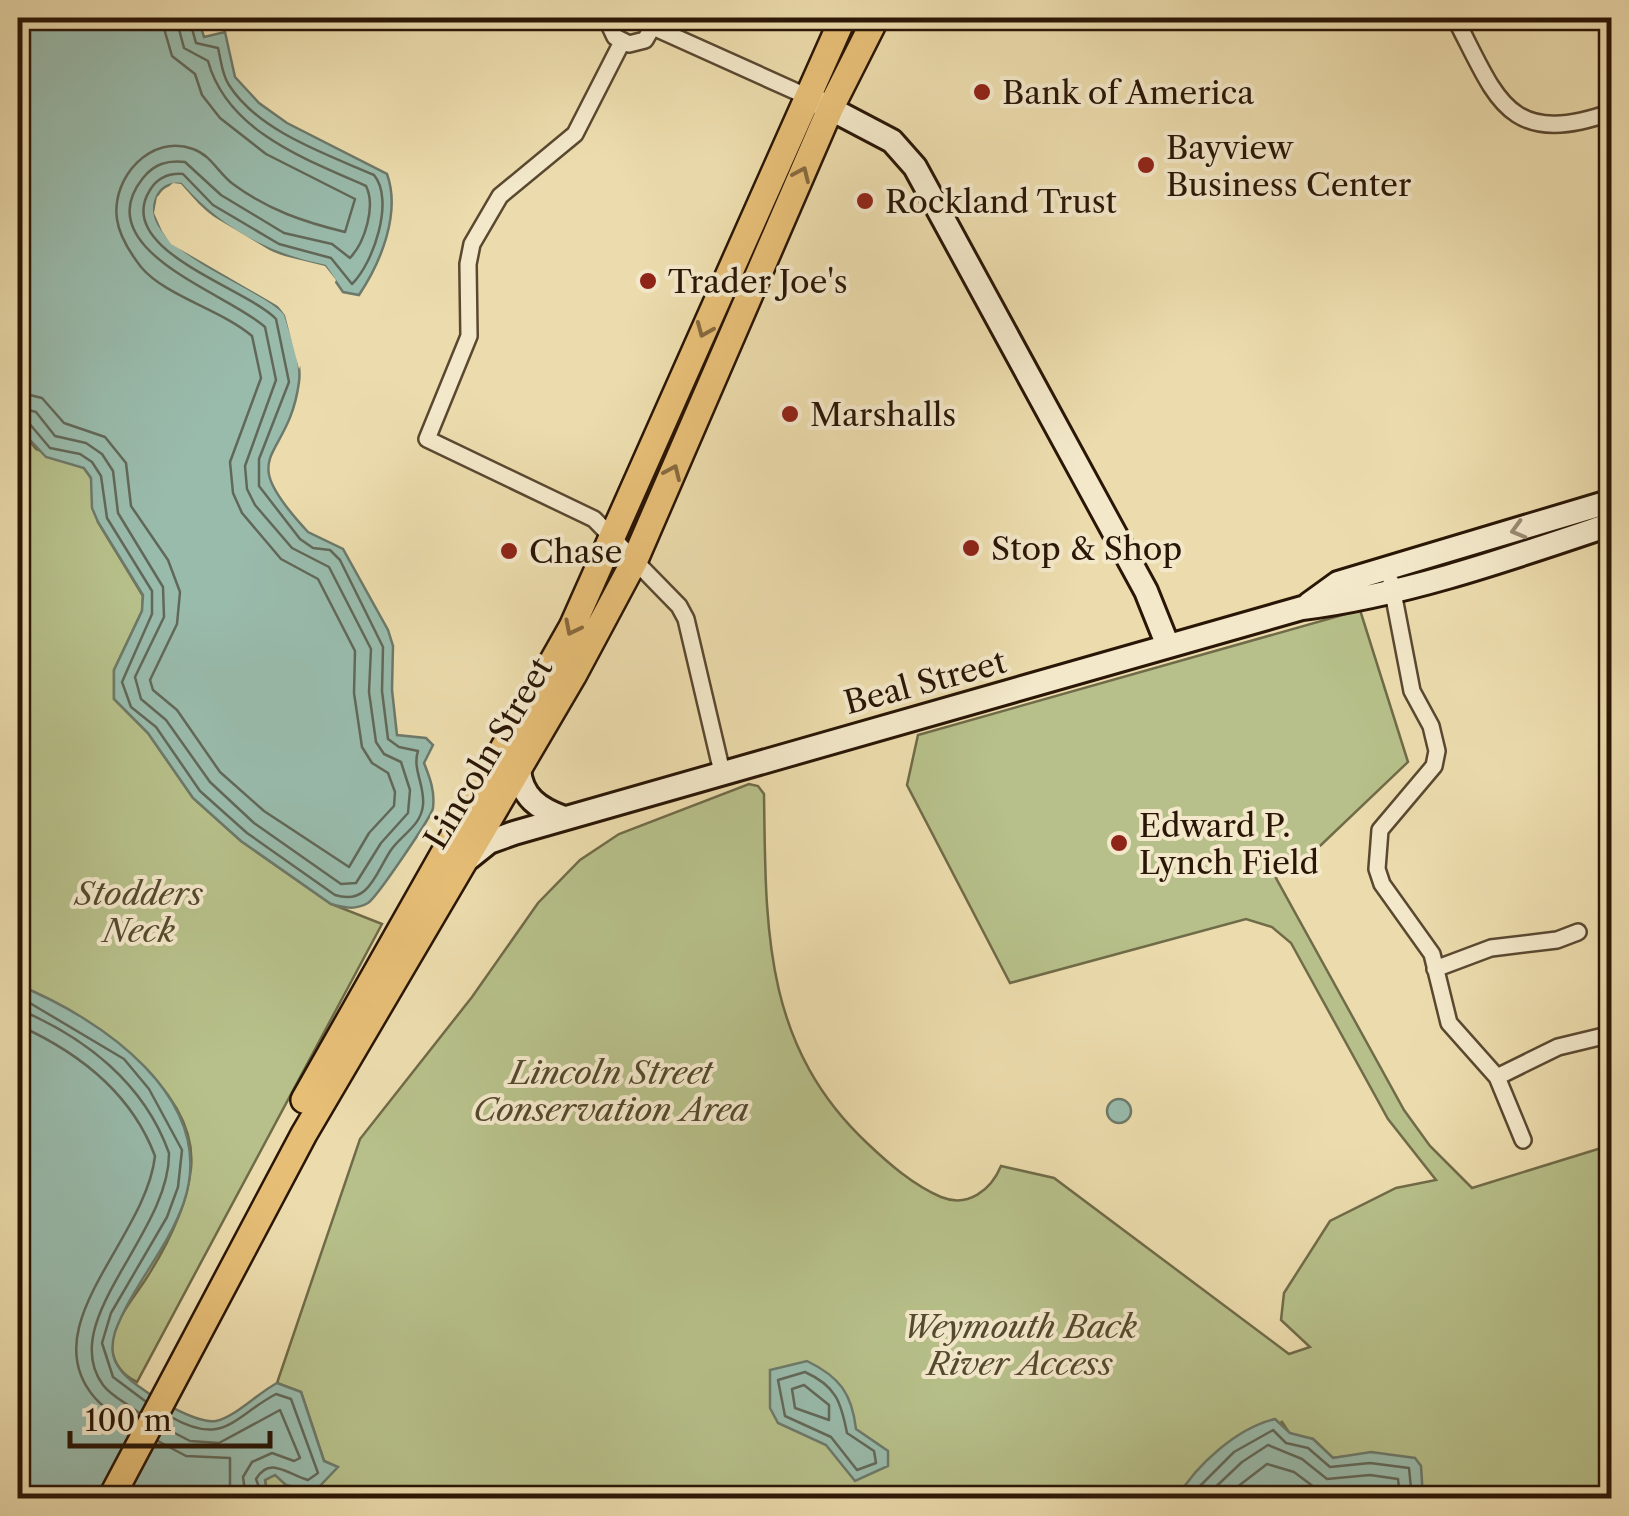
<svg xmlns="http://www.w3.org/2000/svg" width="1629" height="1516" font-family="'Libre Caslon Text',serif">
<style>
.green{fill:#b7c08a;stroke:#706b48;stroke-width:2.5}
.water{fill:#99bbac;stroke:#6d796a;stroke-width:2.5}
.pier{fill:#ecdcad}
.lines{fill:none;stroke-linecap:round;stroke-linejoin:round}
.shore{stroke:#626859;stroke-width:2.5}
.street-casing{stroke:#5a4830;stroke-width:20}
.secondary-casing{stroke:#2a1606;stroke-width:28}
.primary-casing{stroke:#2a1606;stroke-width:30}
.street{stroke:#f3e8ca;stroke-width:15}
.secondary{stroke:#f3e8ca;stroke-width:22}
.primary{stroke:#e6be76;stroke-width:25}
.oneway{stroke:#886a3e}
.oneway2{stroke:#998a72}
.poi-dot{fill:#8f2418;stroke:#f3e8ca;stroke-width:4}
.labels{text-anchor:middle;dominant-baseline:central;stroke-width:8;stroke-linejoin:round;paint-order:stroke}
.poi-label{font-size:32px;fill:#2a1606;stroke:#f3e8ca;text-anchor:start}
.street-label{font-size:32px;fill:#2a1606;stroke:#f3e8ca}
.park-label{font-size:32px;font-style:italic;fill:#54492e;stroke:#f3e8ca}
</style>
<rect width="100%" height="100%" fill="#ecdcad"/>
<filter id="stains"><feTurbulence type="fractalNoise" baseFrequency=".002" numOctaves="4"/><feColorMatrix values="0 0 0 0 .2 0 0 0 0 .09 0 0 0 0 .02 0 0 0 .5 -.17"/></filter>
<radialGradient id="worn" r=".72"><stop offset=".6" stop-color="#630" stop-opacity="0"/><stop offset="1" stop-color="#630" stop-opacity=".3"/></radialGradient>
<!-- green -->
<path class="green" d="M18,427l18,22 48,19 7,10 7,44 45,74 -1,15 -28,59v29l34,34 45,65 48,43 90,63 51,20 -245,458c-13,-6 -25,-19 -25,-35 0,-27 24,-51 37,-73 20,-32 38,-69 42,-106 8,-82 -109,-157 -173,-183z
M1360,610l48,152 -87,83 -45,33 128,232 26,36 42,42 139,-43v353h-188c-35,-39 -35,-48 -90,-40l-20,-19 -23,-5 -8,-12 -85,49 -20,27h-898l-13,-11 -1,-7 10,-5 39,17 23,-25 -13,-6 -23,-69 -24,-9 83,-244 112,-142 66,-94 42,-43 39,-26 130,-50 9,2 6,8c2,132 -2,250 103,349 21,20 46,42 74,54 27,11 50,-7 60,-31l53,12 235,176 21,-7 -29,-27 3,-27 46,-72 66,-33 40,-8 -48,-61 -97,-176 -19,-16 -26,-8 -236,64 -103,-198 11,-50z"/>
<!-- water -->
<path class="water" d="M18,18h180l6,19 21,-5 10,45 24,26 28,20 100,51c14,39 -6,88 -28,121l-16,-3 -18,-26c-57,-11 -106,-39 -144,-82 -12,-1 -21,4 -25,15 -18,49 102,85 129,115 6,22 17,46 14,68 -11,83 -68,67 9,150l35,17 45,81 5,16 -1,44 5,45 29,3 7,7 -9,18c6,15 11,28 9,45 -1,8 -56,89 -65,95 -12,7 -24,5 -37,1l-90,-63 -48,-43 -45,-65 -34,-34v-29l28,-59 1,-16 -45,-73 -6,-14 -1,-30 -7,-10 -38,-11 -28,-30z
M18,985c82,33 201,113 166,217 -16,47 -52,84 -69,130 -4,14 -4,25 5,37 12,18 75,56 96,52 19,-4 42,-28 61,-38l24,9 23,69 14,6 -24,25 -28,-7 -11,-10 -10,5 1,7 13,11h-261z
M1107 1111a12 12 0 1 1 24 0a12 12 0 1 1-24 0Z
M807,1361c33,16 45,33 49,68l32,22v15l-33,15 -29,-36 -48,-22 -8,-15v-38z
M1275,1419l15,14 23,6 20,19 38,-6 44,6 6,8 2,32h-246c19,-33 60,-70 98,-79z"/>
<!-- pier -->
<path class="pier" d="M173,183l8,1 25,28 70,42 49,12 11,14 -3,7 -11,-17 -48,-12 -71,-42 -25,-27 -10,2 -7,8 -2,14 16,27 114,71 14,49 -4,9 -14,-54 -7,-9 -107,-62 -9,-13 -8,-18 3,-16z"/>
<g class="lines">
<!-- shore -->
<path class="shore" d="M18,392l24,6 22,25 41,14 21,26 5,43 37,54 12,32 -3,32 -27,56 3,10 24,20 43,62 44,39 85,56 20,-34 25,-27 1,-14 -7,-19 -16,-10 -10,-16 -8,-54 1,-42 -37,-72 -37,-20 -39,-46 -9,-20 -3,-31 31,-84 -9,-42c-30,-26 -87,-40 -111,-69 -10,-13 -22,-32 -24,-48 -6,-41 34,-86 76,-70 18,6 26,25 40,35 35,26 71,38 112,48l10,-33 -89,-45 -46,-36 -18,-23 -7,-21 -23,-18 -11,-38
M18,407l18,5 19,24 31,7 16,11 11,17 5,42 45,74 1,30 -29,60 6,22 25,21 44,62 44,41 87,61 15,-1 25,-40 27,-30 2,-23 -9,-28 -17,-8 -8,-12 -7,-50 2,-43 -42,-82 -37,-19 -37,-43 -8,-16 -2,-23 31,-86 -11,-53c-35,-33 -180,-77 -122,-149 11,-14 24,-18 42,-16l36,33 63,38 48,11 18,14c15,-16 26,-52 16,-72 -61,-27 -139,-55 -158,-125l-24,-13 -8,-30
M18,420l10,2 22,26 30,6 12,8 9,14 6,42 45,73v23l-30,68 9,25 25,20 44,64 47,42 88,62c34,11 41,-23 56,-45 11,-16 30,-24 32,-45 2,-20 -11,-36 -5,-54l-19,-4 -11,-8 -6,-48 1,-44 -43,-87 -10,-10 -17,-2 -13,-9 -41,-53v-27l30,-77 -13,-63c-29,-31 -164,-69 -126,-129 8,-13 19,-17 33,-16l30,31 66,39 52,14 21,26c21,-20 43,-84 22,-109 -48,-21 -116,-44 -145,-90 -7,-10 -8,-25 -11,-37l-22,-5 -7,-25
M18,996l106,63 25,30 33,61 -4,37 -11,30 -56,96 -9,30 11,34 32,24
M18,1009c67,28 126,74 151,144 1,81 -113,168 -66,232 9,12 24,18 36,28
M18,1025c60,27 113,67 137,131 -9,83 -123,170 -60,242 10,12 25,19 37,28
M805,1372c31,14 36,30 42,61l27,18 2,12 -19,7 -26,-33 -46,-21 -7,-36z
M804,1385l25,20v15l-34,-12 -3,-19z
M171,1417c53,30 62,0 105,-23l15,5 27,74 -10,7c-20,-5 -38,-25 -52,-1l7,19
M165,1428l25,13 29,2 61,-33 20,48 -6,3 -22,-8 -20,9 -9,15 3,21
M158,1441l28,15 44,2v40
M1188,1498l46,-46 39,-22 13,13 22,5 22,19 40,-4 39,5 3,30
M1204,1498l38,-36 26,-17 34,14 25,20 43,-4 28,4 2,19
M1223,1498l44,-34 27,8 28,21 47,-2 16,7"/>
<!-- street casing -->
<g class="street-casing">
<path id="street" d="M606,18l9,19 14,7 16,-4 11,-19
M1455,18c42,80 52,131 157,94
M655,28l151,68
M622,42l-47,92 -75,62 -28,48 -4,20 1,72 -42,103 167,80 85,87 7,13 36,153
M1391,582l21,109 19,35 6,25 -3,15 -54,64 -3,39 5,15 50,70 17,69 48,54 26,63
M1435,969l56,-21 66,-8 21,-8
M1497,1077l61,-30 54,-13"/>
</g>
<!-- secondary casing -->
<g class="secondary-casing">
<path id="secondary" d="M814,100l78,41 23,26 231,424 22,55
M1309,604l29,-21 274,-82
M519,769c2,28 20,40 45,49
M469,858l20,-16 25,-9 788,-225c104,-13 209,-50 310,-84"/>
</g>
<!-- primary casing -->
<g class="primary-casing">
<path id="primary" d="M304,1100l268,-473 271,-609
M111,1498l193,-364 269,-458 61,-114 197,-455 45,-89"/>
</g>
<!-- street -->
<use href="#street" class="street"/>
<!-- secondary -->
<use href="#secondary" class="secondary"/>
<!-- primary -->
<use href="#primary" class="primary"/>
</g>
<!-- one-way arrows -->
<defs><path id="oneway-chevron" d="M-2-3.5L2.5 0L-2 3.5" fill="none" stroke-width="1.6" stroke-linecap="round" stroke-linejoin="round" transform="scale(2.5)"/></defs>
<g class="oneway">
<use href="#oneway-chevron" transform="translate(802 174) rotate(-66)"/>
<use href="#oneway-chevron" transform="translate(704 330) rotate(113)"/>
<use href="#oneway-chevron" transform="translate(673 472) rotate(-66)"/>
<use href="#oneway-chevron" transform="translate(572 628) rotate(117)"/>
</g>
<use class="oneway2" href="#oneway-chevron" transform="translate(1518 530) rotate(164)"/>
<!-- markers -->
<g class="poi-dot">
<circle cx="982" cy="92" r="10"/>
<circle cx="1146" cy="165" r="10"/>
<circle cx="865" cy="201" r="10"/>
<circle cx="648" cy="281" r="10"/>
<circle cx="790" cy="414" r="10"/>
<circle cx="971" cy="548" r="10"/>
<circle cx="509" cy="551" r="10"/>
<circle cx="1119" cy="843" r="10"/>
</g>
<g class="labels">
<!-- poi labels -->
<g class="poi-label">
<text x="1002" y="92">Bank of America</text>
<text x="1166" y="147">Bayview<tspan x="1166" dy="37">Business Center</tspan></text>
<text x="885" y="201">Rockland Trust</text>
<text x="668" y="281">Trader Joe's</text>
<text x="810" y="414">Marshalls</text>
<text x="991" y="548">Stop &amp; Shop</text>
<text x="529" y="551">Chase</text>
<text x="1139" y="825">Edward P.<tspan x="1139" dy="37">Lynch Field</tspan></text>
</g>
<!-- street labels -->
<g class="street-label">
<text transform="translate(925 682) rotate(-15)">Beal Street</text>
<text transform="translate(488 753) rotate(-59)">Lincoln Street</text>
</g>
<!-- park labels -->
<g class="park-label">
<text x="139" y="893">Stodders<tspan x="139" dy="37">Neck</tspan></text>
<text x="611" y="1072">Lincoln Street<tspan x="611" dy="37">Conservation Area</tspan></text>
<text x="1020" y="1326">Weymouth Back<tspan x="1020" dy="37">River Access</tspan></text>
</g>
</g>
<!-- margin -->
<rect width="1629" height="1516" fill="none" stroke="#ecdcad" stroke-width="60"/>
<rect x="20" y="20" width="1589" height="1476" fill="none" stroke="#2a1606" stroke-width="5"/>
<rect x="30" y="30" width="1569" height="1456" fill="none" stroke="#2a1606" stroke-width="2.5"/>
<!-- scale -->
<path d="M70 1431v15h200v-15" fill="none" stroke="#2a1606" stroke-width="5"/>
<text x="85" y="1431" font-size="30" fill="#2a1606" stroke="#f3e8ca" stroke-width="8" paint-order="stroke">100 m</text>
<rect width="100%" height="100%" filter="url(#stains)"/>
<rect width="100%" height="100%" fill="url(#worn)"/>
</svg>
